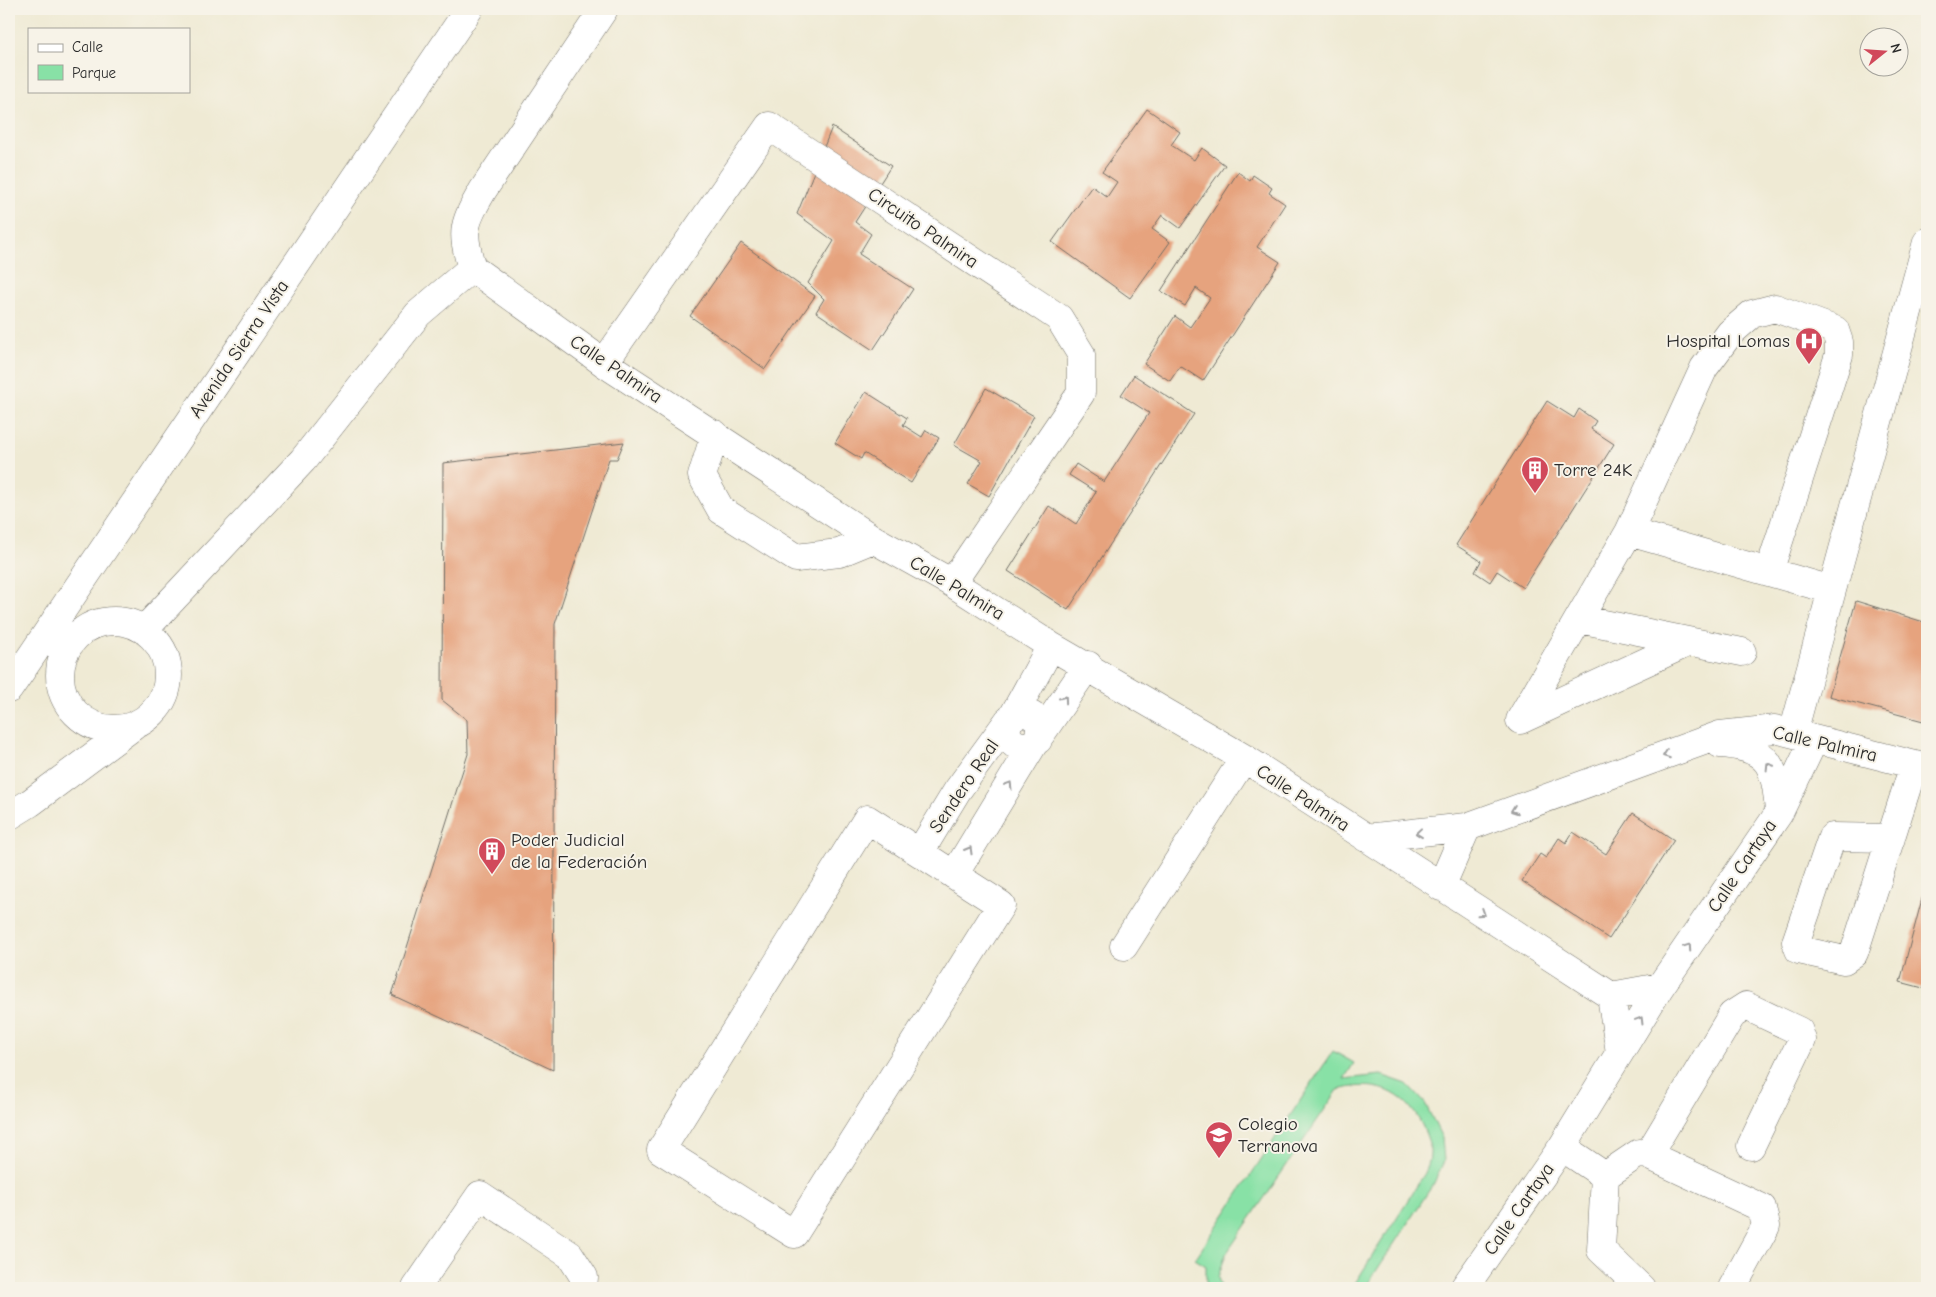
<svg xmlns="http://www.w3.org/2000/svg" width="1936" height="1297" font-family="'Comic Neue',sans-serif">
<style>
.green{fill:#88e1a6;stroke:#5a8668}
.building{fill:#e6a37e}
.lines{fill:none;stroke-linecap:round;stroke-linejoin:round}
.minor-casing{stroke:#706e66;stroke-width:29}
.minor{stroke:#fff;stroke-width:28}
.oneway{stroke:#a0a0a0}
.labels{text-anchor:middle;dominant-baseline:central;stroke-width:4;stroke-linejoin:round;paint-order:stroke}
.street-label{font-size:19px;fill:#2b2b2b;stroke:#f7f3e8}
.poi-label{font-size:19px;fill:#2b2b2b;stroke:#f7f3e8;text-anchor:start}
</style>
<rect width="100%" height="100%" fill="#f7f3e8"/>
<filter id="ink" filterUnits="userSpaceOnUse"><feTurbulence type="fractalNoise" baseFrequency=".02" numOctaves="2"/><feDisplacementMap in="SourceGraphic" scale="10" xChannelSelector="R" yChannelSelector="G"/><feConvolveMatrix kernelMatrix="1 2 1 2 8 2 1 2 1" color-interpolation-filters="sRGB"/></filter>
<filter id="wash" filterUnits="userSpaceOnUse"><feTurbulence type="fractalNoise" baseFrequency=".0096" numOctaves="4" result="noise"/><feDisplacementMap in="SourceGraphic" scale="20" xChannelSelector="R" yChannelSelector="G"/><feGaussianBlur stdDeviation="1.12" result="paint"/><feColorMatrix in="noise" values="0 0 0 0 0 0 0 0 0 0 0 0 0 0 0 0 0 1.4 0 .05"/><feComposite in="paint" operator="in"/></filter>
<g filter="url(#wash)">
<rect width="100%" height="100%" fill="#efead4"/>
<!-- green -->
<path class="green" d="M1333,1051l21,12 -10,16 37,-4 26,9 18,19 17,35 2,23 -10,22 -69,105h-13l73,-115c2,-6 5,-12 5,-18 1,-10 -4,-21 -8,-30 -18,-35 -47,-45 -84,-35l-112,164 -8,23 3,11h-15v-22l-11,-7z"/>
<g id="blocks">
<!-- building -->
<path class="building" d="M1147,109l33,23 -9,13 23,15 8,-12 23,17 -45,63 -18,-13 -10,14 18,13 -40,56 -78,-56 40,-56 15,11 10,-15 -15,-10z
M832,127l59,39 -36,56 16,12 -12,20 54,35 -40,61 -57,-38 8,-13 -16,-16 26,-42 -37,-27z
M1238,172l12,9 3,-6 19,13 -3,5 16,11 -28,43 23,15 -77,119 -23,-15 -10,15 -26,-17 31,-48 15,11 20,-29 -14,-10 -11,18 -24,-15z
M741,243l74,53 -50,73 -75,-53z
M1134,375l60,39 -126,196 -60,-39 41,-65 27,18 20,-32 -27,-17 7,-11 28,18 45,-69 -28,-18z
M986,388l48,28 -45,80 -21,-12 14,-23 -28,-16z
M866,392l41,26 -4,7 19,12 4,-7 13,8 -28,45 -47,-30 -3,6 -26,-16z
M1547,401l27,17 5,-9 17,12 -5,8 23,15 -91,144 -26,-17 -7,11 -15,-10 6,-11 -25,-16z
M624,442l-7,17h-8l-54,165 -2,446 -161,-75 76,-241 -1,-34 -25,-20 1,-237z
M1856,601l71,22v99l-98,-26z
M1633,813l41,27 -65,99 -87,-58 18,-27 6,4 13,-20 7,5 7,-11 33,22z
M1927,880v109l-27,-7z"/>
</g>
</g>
<g filter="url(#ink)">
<use href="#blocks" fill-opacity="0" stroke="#706e66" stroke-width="1"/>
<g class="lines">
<!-- minor casing -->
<g class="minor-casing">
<path id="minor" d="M472,268l132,95 269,176 79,44 99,63 193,112 367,238 49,-9
M472,268c-12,-38 -8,-45 11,-78l121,-181
M604,363l165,-237 290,192 22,36v39l-129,190
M715,434l-13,42 19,34 75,48 43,-5 34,-14
M1629,532l75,-164 26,-35 22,-19 23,-6 60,22 4,12v13l-70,217
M1579,619l163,33
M60 675a54 54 0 1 1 108 0a54 54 0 1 1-108 0Z
M144,630l159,-170 115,-146 54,-46
M1689,642l-169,78 109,-188 203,58
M9,689l460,-680
M1013,716l38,-70
M1793,733l134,-491
M1041,734l47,-69
M1720,744c50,3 56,22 59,69
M9,816l21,-13 105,-78
M867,819l134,86 -207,329 -133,-84z
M1366,838l101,-11 253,-92 55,-6 152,39
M1891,838l-59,-1 -36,105 3,8 45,10 10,-7 60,-188
M920,852l37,-61 51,-70c12,-12 25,-10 33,5l-3,14 -11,7 -13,-3 -8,-10 2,-13
M954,875l79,-130
M1441,887l26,-60
M1124,946l120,-188
M1611,996l9,56
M1562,1147l43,29 -4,74 40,38
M1648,1155l84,-140 14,-9 53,25 3,9 -51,106
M1605,1176l34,-23 9,2 114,53 4,18 -34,62
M416,1288l64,-93 90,60 14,22 -1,11
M1464,1288l98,-141 98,-160 119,-174 35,-73"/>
</g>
<!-- minor -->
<use href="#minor" class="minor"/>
</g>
<!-- one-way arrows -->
<defs><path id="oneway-chevron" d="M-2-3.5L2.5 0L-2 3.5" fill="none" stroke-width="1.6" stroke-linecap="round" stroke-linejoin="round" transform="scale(1.25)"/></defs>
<g class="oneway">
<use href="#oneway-chevron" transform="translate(1064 699) rotate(-55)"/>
<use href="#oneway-chevron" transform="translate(1666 755) rotate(160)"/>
<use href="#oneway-chevron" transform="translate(1769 766) rotate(-122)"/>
<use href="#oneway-chevron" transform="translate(1009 785) rotate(-59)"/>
<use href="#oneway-chevron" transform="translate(1514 810) rotate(160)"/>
<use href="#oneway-chevron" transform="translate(1419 833) rotate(174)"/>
<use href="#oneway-chevron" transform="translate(969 850) rotate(-60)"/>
<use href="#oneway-chevron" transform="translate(1482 913) rotate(33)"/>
<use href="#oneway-chevron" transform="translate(1688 947) rotate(-56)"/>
<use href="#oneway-chevron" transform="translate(1640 1020) rotate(-59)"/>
</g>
</g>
<!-- icons -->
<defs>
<g id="hospital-pin" transform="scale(1.4375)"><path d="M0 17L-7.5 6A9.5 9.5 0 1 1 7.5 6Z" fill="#d1495b" stroke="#f7f3e8"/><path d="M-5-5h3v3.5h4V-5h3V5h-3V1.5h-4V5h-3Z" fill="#fff"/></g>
<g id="building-pin" transform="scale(1.4375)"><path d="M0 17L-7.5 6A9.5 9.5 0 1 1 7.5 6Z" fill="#d1495b" stroke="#f7f3e8"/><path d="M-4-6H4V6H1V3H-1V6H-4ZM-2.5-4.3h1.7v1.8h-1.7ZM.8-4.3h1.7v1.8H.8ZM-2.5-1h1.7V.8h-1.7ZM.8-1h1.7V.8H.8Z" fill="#fff"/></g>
<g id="school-pin" transform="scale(1.4375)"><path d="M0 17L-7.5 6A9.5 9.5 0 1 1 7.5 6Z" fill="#d1495b" stroke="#f7f3e8"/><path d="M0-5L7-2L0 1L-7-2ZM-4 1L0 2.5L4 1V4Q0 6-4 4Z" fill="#fff"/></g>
</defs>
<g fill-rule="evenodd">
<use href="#hospital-pin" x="1809" y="341"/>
<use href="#building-pin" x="1535" y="470"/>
<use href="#building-pin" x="492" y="851"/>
<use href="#school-pin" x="1219" y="1135"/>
</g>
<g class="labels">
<!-- street labels -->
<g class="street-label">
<text transform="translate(923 228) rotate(34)">Circuito Palmira</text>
<text transform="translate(239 349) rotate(-56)">Avenida Sierra Vista</text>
<text transform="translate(616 369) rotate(34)">Calle Palmira</text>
<text transform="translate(957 588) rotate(31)">Calle Palmira</text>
<text transform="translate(1825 744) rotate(13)">Calle Palmira</text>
<text transform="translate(964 786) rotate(-56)">Sendero Real</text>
<text transform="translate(1303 798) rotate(33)">Calle Palmira</text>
<text transform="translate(1742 866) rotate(-56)">Calle Cartaya</text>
<text transform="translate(1519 1209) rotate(-55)">Calle Cartaya</text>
</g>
<!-- poi labels -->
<g class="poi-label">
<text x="1790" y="341" text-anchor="end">Hospital Lomas</text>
<text x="1554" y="470">Torre 24K</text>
<text x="511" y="840">Poder Judicial<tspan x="511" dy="22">de la Federación</tspan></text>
<text x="1238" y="1124">Colegio<tspan x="1238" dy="22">Terranova</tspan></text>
</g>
</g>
<!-- margin -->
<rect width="1936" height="1297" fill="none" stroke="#f7f3e8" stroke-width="30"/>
<!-- legend -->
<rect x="28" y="28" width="162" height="65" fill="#f7f3e8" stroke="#a5a39c"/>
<rect x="38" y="44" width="25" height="8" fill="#ffffff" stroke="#a5a39c"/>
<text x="72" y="52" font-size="15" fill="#2b2b2b">Calle</text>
<rect x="38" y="65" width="25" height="15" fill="#88e1a6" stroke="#a5a39c"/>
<text x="72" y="78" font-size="15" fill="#2b2b2b">Parque</text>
<!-- north arrow -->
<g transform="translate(1884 52) rotate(73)"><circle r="24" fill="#f7f3e8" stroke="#a5a39c"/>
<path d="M0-4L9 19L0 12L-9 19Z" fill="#d1495b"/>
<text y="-8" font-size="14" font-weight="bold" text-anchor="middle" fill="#2b2b2b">N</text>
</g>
</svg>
